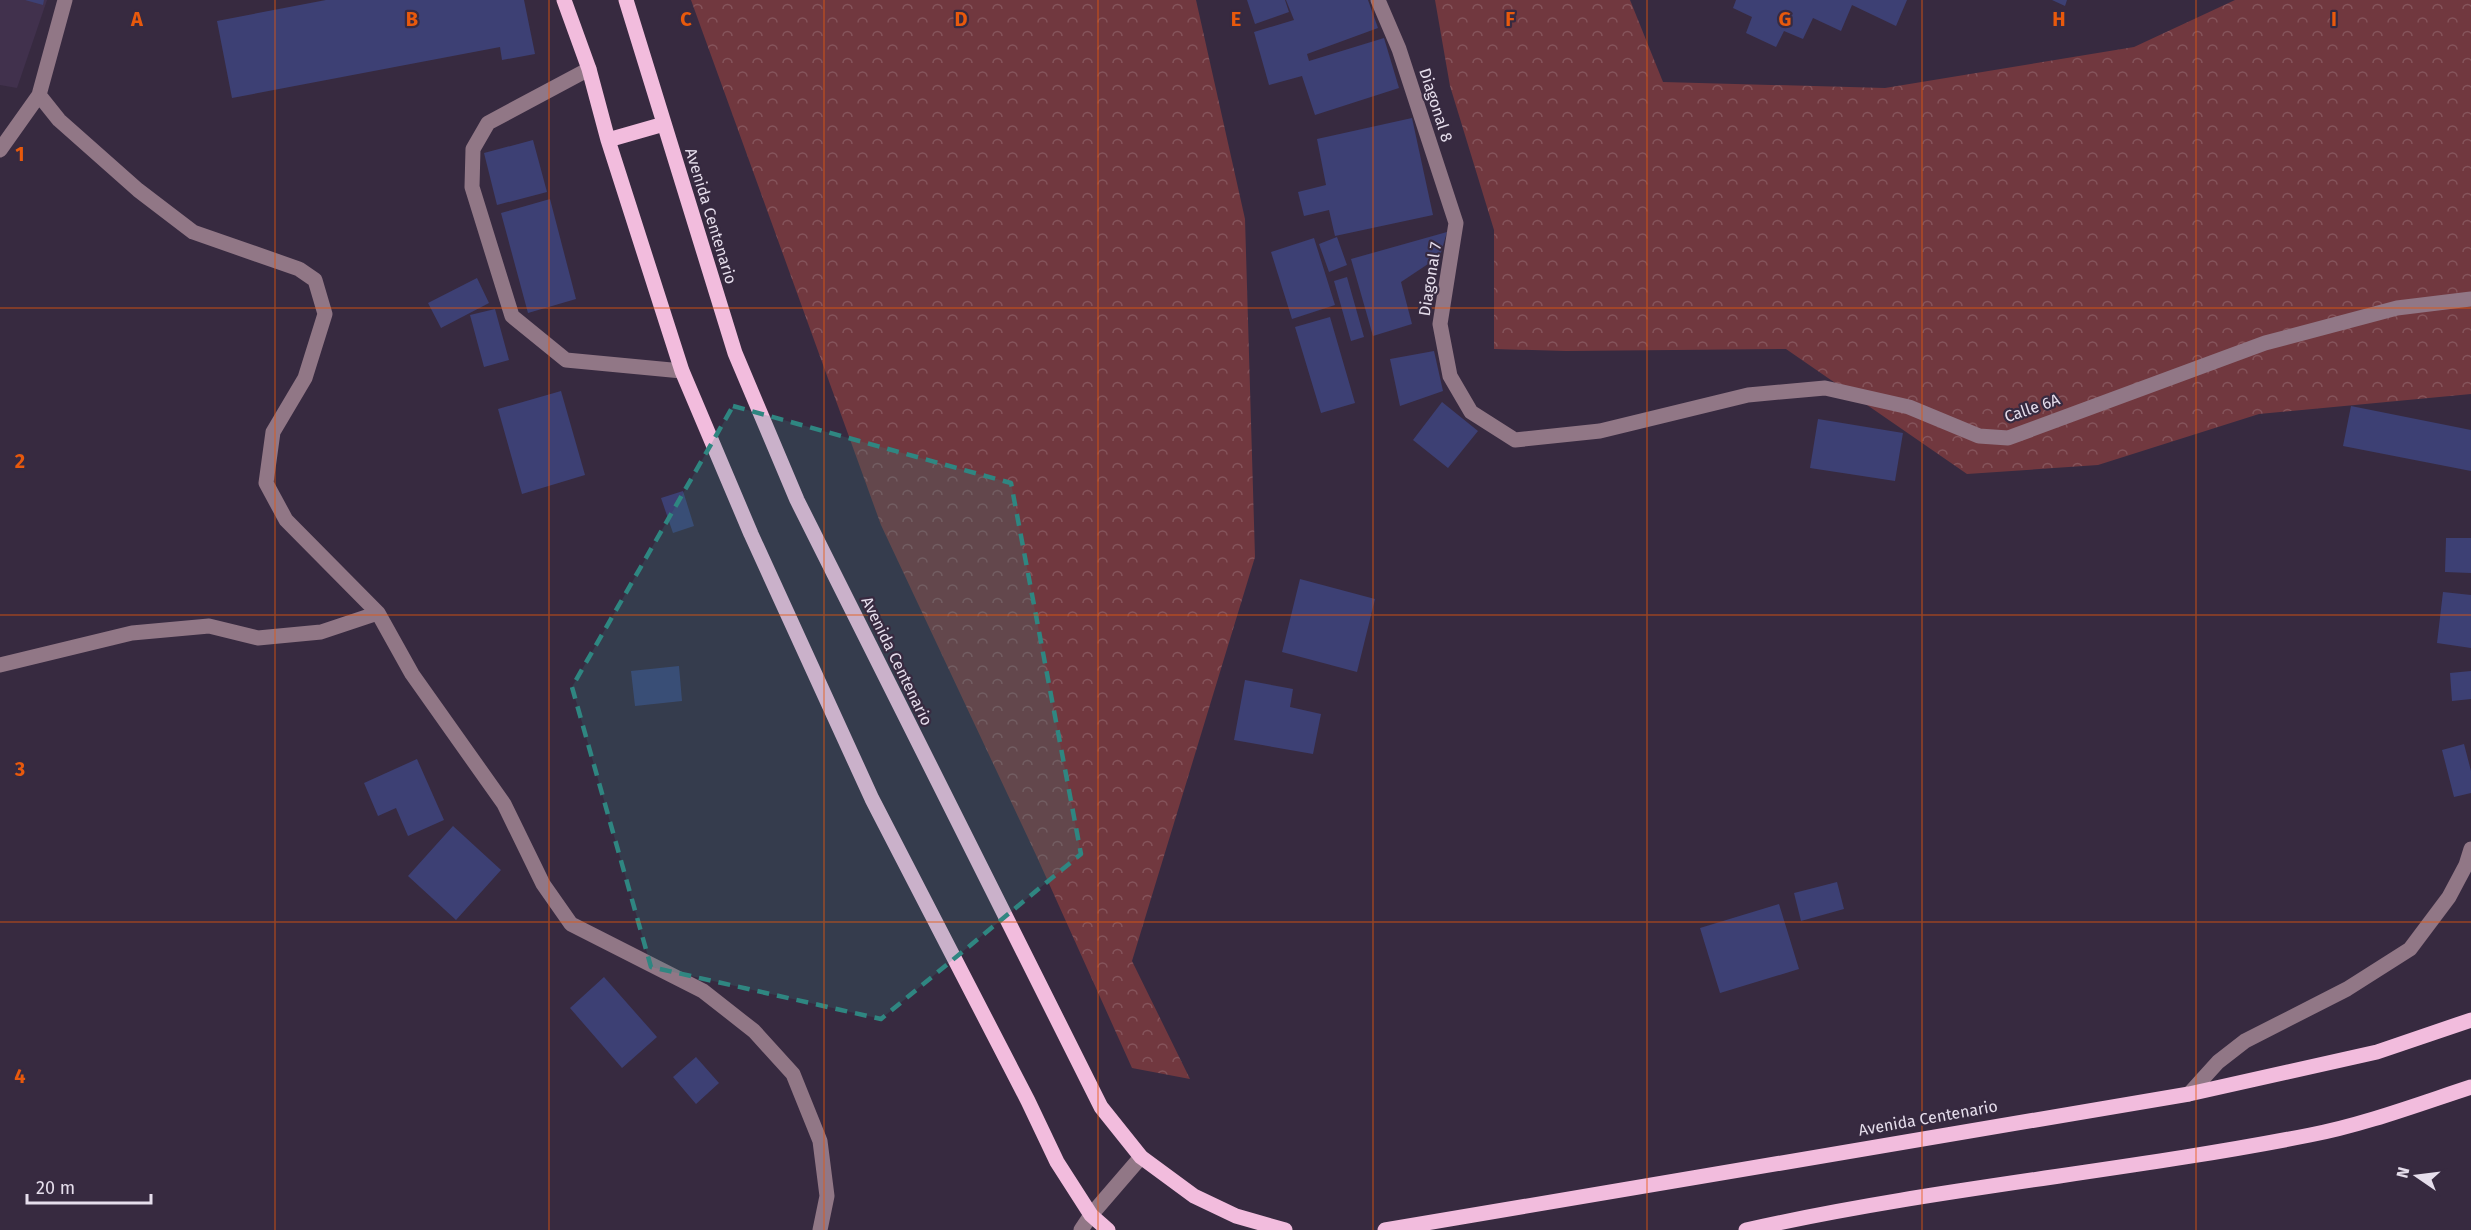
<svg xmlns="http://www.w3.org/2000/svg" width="2471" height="1230" font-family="'Fira Sans',sans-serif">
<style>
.built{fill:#41314d}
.forest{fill:url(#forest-crowns)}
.building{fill:#3d4074}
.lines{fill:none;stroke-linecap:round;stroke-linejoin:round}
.minor{stroke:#917786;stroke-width:15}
.major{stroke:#f2bcdd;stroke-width:15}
.marked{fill:#2f8681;fill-opacity:0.2;stroke:#2f8681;stroke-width:4.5;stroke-dasharray:12 8;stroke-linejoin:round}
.grid{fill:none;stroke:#e8590c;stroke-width:1.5;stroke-opacity:0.55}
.labels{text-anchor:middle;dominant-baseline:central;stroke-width:4.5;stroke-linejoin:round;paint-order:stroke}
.street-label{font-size:16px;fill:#e6deec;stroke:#372a40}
.grid-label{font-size:20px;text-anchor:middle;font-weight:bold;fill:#e8590c;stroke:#372a40;stroke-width:4.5;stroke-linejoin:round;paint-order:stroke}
</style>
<defs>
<pattern id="forest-crowns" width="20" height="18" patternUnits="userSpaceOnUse" patternTransform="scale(1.5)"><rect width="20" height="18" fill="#71383f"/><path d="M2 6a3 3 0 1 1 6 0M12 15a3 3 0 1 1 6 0" fill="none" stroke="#85545b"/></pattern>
</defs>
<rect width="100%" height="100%" fill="#372a40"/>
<!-- built -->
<path class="built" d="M0,0h47l-30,88 -17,-3z"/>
<!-- forest -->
<path class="forest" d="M691,0h505l49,219 10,338 -123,404 58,118 -58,-11 -95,-211 -156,-332z
M1435,0h195l33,82 222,6 249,-41 101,-47h236v394l-212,20 -161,51 -131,9 -181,-125 -220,2 -72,-2v-119l-44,-144z"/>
<!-- building -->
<path class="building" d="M25,0h19l-1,5z
M326,0h198l11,54 -33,6 -2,-13 -268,51 -15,-77z
M1247,0h38l4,12 -34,12z
M1286,0h82l10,28 -71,26 2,7 75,-23 15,50 -84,27 -13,-39 -33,9 -15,-53 40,-12z
M1736,0h171l-11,26 -44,-21 -11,26 -28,-13 -10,21 -19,-8 -8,16 -30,-14 6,-16 -19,-9z
M2052,0h15l-2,6z
M1412,118l21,97 -98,21 -6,-26 -25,6 -6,-24 28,-7 -9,-46z
M533,140l14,52 -50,13 -13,-52z
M550,199l26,100 -48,14 -27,-100z
M1447,232l-7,24 -39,26 11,42 -39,12 -22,-77z
M1337,237l10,28 -18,7 -10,-28z
M1314,238l21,67 -43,14 -21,-67z
M1347,277l17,60 -13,4 -17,-60z
M477,278l12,25 -48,25 -13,-25z
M495,309l14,51 -25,7 -14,-52z
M1330,317l25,86 -34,10 -26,-86z
M1434,351l9,40 -43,15 -10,-47z
M561,391l24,84 -63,19 -24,-85z
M1442,402l36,29 -30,37 -35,-28z
M2351,406l120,24v41l-128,-25z
M1818,419l85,14 -8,48 -85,-13z
M683,491l11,35 -21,7 -12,-35z
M2446,538h25v35l-26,-1z
M1300,579l75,20 -18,73 -75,-20z
M2443,592l28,3v53l-34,-5z
M679,666l3,35 -47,5 -4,-35z
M2471,671v28l-19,2 -2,-28z
M1245,680l48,9 -3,18 31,7 -8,40 -79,-14z
M2464,744l7,27v22l-17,4 -12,-47z
M417,759l27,61 -36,16 -12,-28 -18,8 -14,-33z
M453,826l48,44 -45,50 -48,-44z
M1837,882l7,27 -43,12 -7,-28z
M1779,904l20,65 -79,24 -20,-65z
M604,977l53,60 -35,31 -52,-60z
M696,1057l23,26 -23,21 -23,-27z"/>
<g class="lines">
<!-- minor -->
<path class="minor" d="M65,0l-26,95 20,25 79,70 55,42 106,37 16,11 10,34 -20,64 -32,54 -7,51 20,37 92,93 34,61 92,130 39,80 28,40 132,67 51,40 39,43 27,67 7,55 -7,34
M1378,0l21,49 57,174 -16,101 10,52 21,36 44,28 85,-9 148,-36 77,-7 84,19 70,29 29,2 257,-95 132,-35 74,-9
M589,69l-101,54 -15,26 -1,38 40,129 54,44 116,11
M0,150l39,-55
M0,665l132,-32 77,-7 49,12 63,-6 57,-19
M2189,1094l29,-32 27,-21 102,-52 63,-40 39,-52 17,-32 5,-16
M1081,1230l10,-15 50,-58"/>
<!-- major -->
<path class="major" d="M564,0l25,69 19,71 74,231 69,163 121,265 156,302 29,61 34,53 17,15
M626,0l109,353 62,147 304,607 40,50 53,39 42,20 49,14
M608,140l56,-16
M1385,1230l804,-136 188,-42 94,-32
M1746,1230c186,-42 377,-58 564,-95 53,-10 109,-31 161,-48"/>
</g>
<!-- marked area -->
<path class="marked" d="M733,406l278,77 70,371 -200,165 -230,-52 -79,-280z"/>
<!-- grid -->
<path class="grid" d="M275,0v1230M549,0v1230M824,0v1230M1098,0v1230M1373,0v1230M1647,0v1230M1922,0v1230M2196,0v1230M0,308h2471M0,615h2471M0,922h2471"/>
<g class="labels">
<!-- street labels -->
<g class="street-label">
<text transform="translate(1436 105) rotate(72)">Diagonal 8</text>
<text transform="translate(711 216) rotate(73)">Avenida Centenario</text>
<text transform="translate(1430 279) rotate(-81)">Diagonal 7</text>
<text transform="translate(2032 408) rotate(-19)">Calle 6A</text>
<text transform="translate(897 661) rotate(64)">Avenida Centenario</text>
<text transform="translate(1928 1118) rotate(-10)">Avenida Centenario</text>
</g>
</g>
<g class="grid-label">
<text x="137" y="26">A</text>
<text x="412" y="26">B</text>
<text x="686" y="26">C</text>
<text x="961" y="26">D</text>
<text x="1236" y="26">E</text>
<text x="1510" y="26">F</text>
<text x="1785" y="26">G</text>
<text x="2059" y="26">H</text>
<text x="2334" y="26">I</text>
<text x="20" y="161">1</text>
<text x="20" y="468">2</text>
<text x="20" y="776">3</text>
<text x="20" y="1083">4</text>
</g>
<!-- north arrow -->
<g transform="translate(2417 1176) rotate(284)" stroke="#372a40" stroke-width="4.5" paint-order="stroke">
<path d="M0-4.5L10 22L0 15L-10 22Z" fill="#e6deec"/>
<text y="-9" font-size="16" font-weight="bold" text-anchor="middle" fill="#e6deec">N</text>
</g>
<!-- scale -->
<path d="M27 1194v9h124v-9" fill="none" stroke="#e6deec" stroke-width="3"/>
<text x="36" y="1194" font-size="18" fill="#e6deec" stroke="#372a40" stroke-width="4.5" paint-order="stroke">20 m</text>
</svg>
